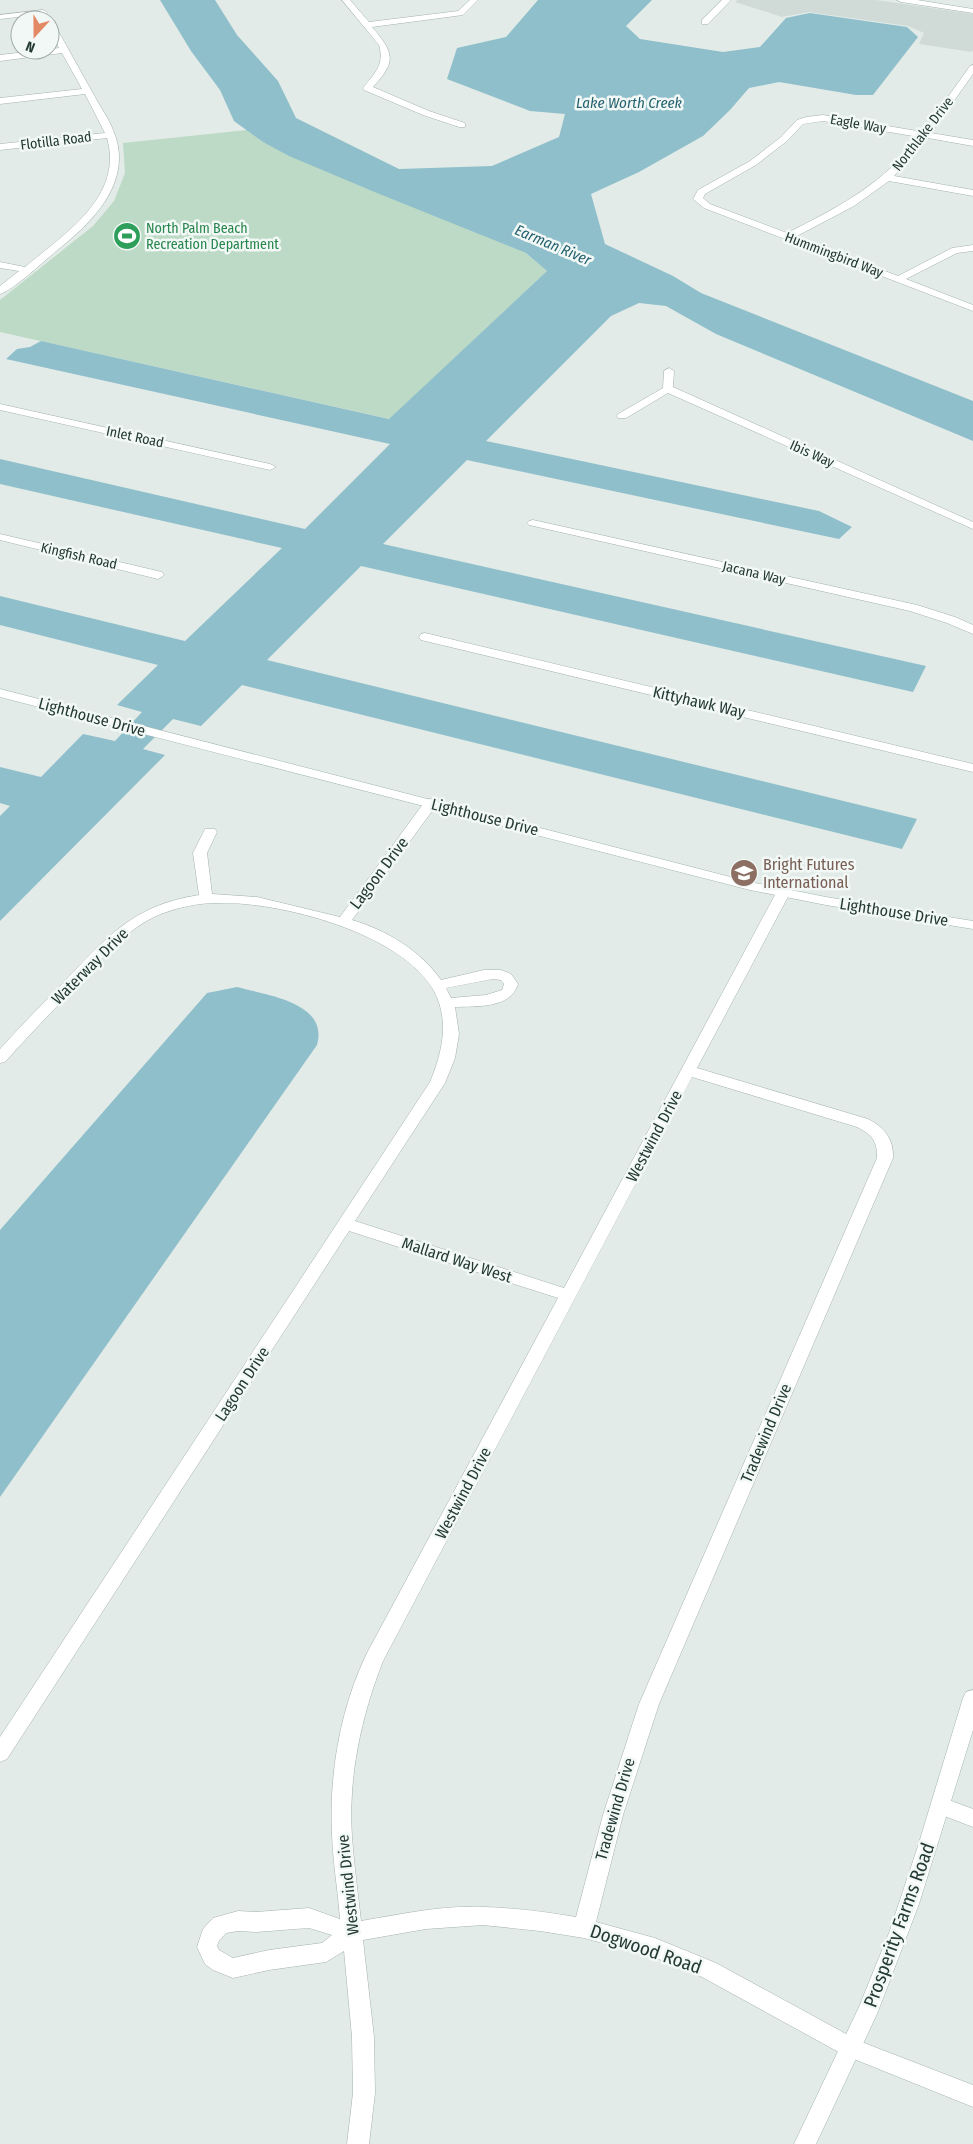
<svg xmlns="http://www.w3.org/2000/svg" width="973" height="2144" font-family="'Fira Sans Condensed',sans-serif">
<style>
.built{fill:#d0dad6}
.green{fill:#bddac6}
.water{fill:#8fbfcb}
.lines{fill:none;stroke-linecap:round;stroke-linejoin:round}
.street-casing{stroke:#a5b2ae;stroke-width:1}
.secondary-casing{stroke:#a2b5af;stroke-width:1}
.street{fill:#fff;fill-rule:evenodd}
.secondary{fill:#fff;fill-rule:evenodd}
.labels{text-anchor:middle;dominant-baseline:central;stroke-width:5;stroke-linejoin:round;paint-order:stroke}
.far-street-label{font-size:14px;fill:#243a35;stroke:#f2f8f5}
.far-leisure-label{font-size:14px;fill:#27864d;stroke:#f2f8f5;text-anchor:start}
.far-water-label{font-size:15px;font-style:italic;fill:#246170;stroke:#f2f8f5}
.street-label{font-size:16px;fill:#243a35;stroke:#f2f8f5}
.education-label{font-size:16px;fill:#785e54;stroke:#f2f8f5;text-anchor:start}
.near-street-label{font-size:19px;fill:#243a35;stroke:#f2f8f5}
</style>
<rect width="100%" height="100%" fill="#e2ebe7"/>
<!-- built -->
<path class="built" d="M738,0h138l97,14v36l-1,2 -53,-8 5,-11 -16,-7 -99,-14 -27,5 -47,-15z"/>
<!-- green -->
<path class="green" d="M247,130l16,12 263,111 21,18 -157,148 -390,-87v-32l93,-74 21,-25 11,-28 -2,-30z"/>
<!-- water -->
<path class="water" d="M160,0h55l22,35 41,46 18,37 103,51 93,-3 67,-29 6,-23 -35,-3 -83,-32 10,-31 49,-11 32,-37h114l-26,26 14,13 83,13 37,-5 26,-29 14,-3 10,-2 97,14 11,10 -45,58h-17l-77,-13 -30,6 -19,22 -27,26 -64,36 -48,22 14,50 68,32 28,17 272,108v40l-257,-107 -50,-28 -27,-3 -28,13 -125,125 333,70 33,16 -13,12 -372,-79 -84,84 543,122 -13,26 -552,-126 -94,94 650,159 -15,30 -660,-164 -41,41 -28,-7 -30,30 22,6 -165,166v-105l10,-10 -10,-3v-36l41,10 42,-43 32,7 27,-29 -25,-7 41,-40 -158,-40v-29l185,45 97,-93 -282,-64v-25l305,70 85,-85 -384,-85 11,-10 13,-2 11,-6 348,78 158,-148 -21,-18 -149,-60 -88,-37 -26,-14 -29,-21 -14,-31 -29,-39z
M237,987c29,8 92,15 80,58l-317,452v-267l207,-237z"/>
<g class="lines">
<!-- street casing -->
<g class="street-casing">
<path id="street" d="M342,0h8l19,22 89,-11 12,-11h8l-15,15 -91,12c22,26 25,34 1,60l56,24 36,12v4h-6l-36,-12 -59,-25 -1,-2c11,-14 22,-23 16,-43z
M722,0h9l-23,24h-6v-4z
M43,10l4,2 -1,2 -46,5v-4z
M50,22l4,2c14,24 27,48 41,73 6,11 14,22 18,33 21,49 -17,89 -53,118 -13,10 -46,42 -60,46v-8l19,-15 -19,-3v-6l25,5c39,-33 99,-70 82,-129l-107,12v-6l105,-11 -20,-39 -85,10v-6l82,-9 -20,-36 -62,8v-6l59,-7 -9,-17z
M973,65v9l-42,59 42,7v6l-45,-8 -34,38 79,14v6l-84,-15 -35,25 -59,31 103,39 54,-28 21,-3v6l-16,2 -51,26 67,26v6l-269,-103 -11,-9 5,-9 52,-29 31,-24 16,-17 9,-3 17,-2 100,17 47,-66zM823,121l96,16c-36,47 -80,70 -132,96l-77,-29 -7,-6 2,-4 51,-29 31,-24 16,-17z
M669,368l5,3 -1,16 300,135v7l-305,-136 -42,25h-8l-1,-2 1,-2 45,-26 1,-17z
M0,404l270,60 6,3 -6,3 -270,-60z
M533,520l384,85 38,12 18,8v9l-26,-11 -37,-12 -381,-86 -2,-2 2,-2z
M0,534l162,38 2,3 -6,4 -158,-39z
M425,633l548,131v8l-552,-132 -2,-3 2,-3z
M431,799l7,4 -86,117c34,10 68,30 89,60l43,-10h17l10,4 7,10c-7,25 -43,22 -63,23l4,27 -4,24 -10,25 -90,138 209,67 212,-395 2,-3h10l2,3 -93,175 171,51c16,8 26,20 25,39l-234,546 -36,111 -27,107 59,16 61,25 143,78 114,44v22l-129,-52 -142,-78 -48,-20 -70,-19 -44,-7 -57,-6 -57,4 -63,11 11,97 1,56 -6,51h-22l6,-51 -1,-56 -8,-86 -18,11 -57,8 -36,8 -20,-8 -8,-6 -8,-17 6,-18 10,-11 25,-7 18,1 53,-4 31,11c-2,-28 -7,-56 -8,-84 -3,-61 8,-126 35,-182l191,-355 -209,-67 -342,528 -7,3v-25l430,-655c12,-29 20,-61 4,-91 -32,-58 -155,-90 -217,-88 -19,0 -38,4 -56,11 -35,14 -60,46 -86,73 -23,25 -47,49 -70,75l-5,1v-14c21,-23 42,-45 64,-67 43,-45 69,-77 135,-87l-6,-42 12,-24h10l2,3 -10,21 5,41 45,3 83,20 86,-117zM493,979l8,1 3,4 -2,6 -16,5 -35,3 -5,-10zM692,1077l165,50c14,7 21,14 20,31l-238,546 -36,111 -27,102c-30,-5 -61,-9 -92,-10 -41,-2 -82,7 -123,14 -3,-28 -7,-56 -9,-84 -4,-60 9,-120 31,-176zM309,1928l23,7 -10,8 -53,7 -36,8 -14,-8 -2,-4 2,-5 7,-8 12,-2 18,1z
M941,1797l32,12v18l-39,-15 -3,-6 3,-6z"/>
</g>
<!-- secondary casing -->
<g class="secondary-casing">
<path id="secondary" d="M897,0h20l56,9v4l-72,-11z
M0,689l750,193 76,15 147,24v8l-147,-24 -76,-15 -750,-193z
M973,1690v40l-54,174 -42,110 -61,130h-22l65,-137 30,-74 29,-87 45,-148 3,-6z"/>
</g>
<!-- street -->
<use href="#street" class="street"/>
<!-- secondary -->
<use href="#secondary" class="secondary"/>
</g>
<!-- icons -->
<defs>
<g id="stadium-disc" transform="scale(1.4375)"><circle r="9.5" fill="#2e9e5b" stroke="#f2f8f5"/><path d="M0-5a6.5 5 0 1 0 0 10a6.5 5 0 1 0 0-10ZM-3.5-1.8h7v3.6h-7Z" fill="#fff"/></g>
<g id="school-disc" transform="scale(1.4375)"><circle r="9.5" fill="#8d6e63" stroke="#f2f8f5"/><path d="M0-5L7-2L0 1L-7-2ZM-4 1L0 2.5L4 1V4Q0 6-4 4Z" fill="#fff"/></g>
</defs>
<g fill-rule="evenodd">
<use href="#stadium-disc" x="127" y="236"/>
<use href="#school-disc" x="744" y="873"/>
</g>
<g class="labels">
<!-- far-street labels -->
<g class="far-street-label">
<text transform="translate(858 124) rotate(10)">Eagle Way</text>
<text transform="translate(923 134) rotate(-52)">Northlake Drive</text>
<text transform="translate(56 141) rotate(-7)">Flotilla Road</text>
<text transform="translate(834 255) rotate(21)">Hummingbird Way</text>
<text transform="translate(135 437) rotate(12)">Inlet Road</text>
<text transform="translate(812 454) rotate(24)">Ibis Way</text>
<text transform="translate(79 556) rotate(13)">Kingfish Road</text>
<text transform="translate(754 573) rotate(13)">Jacana Way</text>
</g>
<!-- far-leisure labels -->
<g class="far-leisure-label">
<text x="146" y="228">North Palm Beach<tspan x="146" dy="16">Recreation Department</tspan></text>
</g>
<!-- far-water labels -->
<g class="far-water-label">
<text x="629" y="103">Lake Worth Creek</text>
<text transform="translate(553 245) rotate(23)">Earman River</text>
</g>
<!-- street labels -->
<g class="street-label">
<text transform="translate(699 702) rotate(13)">Kittyhawk Way</text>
<text transform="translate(92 717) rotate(15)">Lighthouse Drive</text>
<text transform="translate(485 817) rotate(14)">Lighthouse Drive</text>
<text transform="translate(379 873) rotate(-53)">Lagoon Drive</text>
<text transform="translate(894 912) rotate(9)">Lighthouse Drive</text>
<text transform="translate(90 966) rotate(-45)">Waterway Drive</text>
<text transform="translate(654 1136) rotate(-62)">Westwind Drive</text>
<text transform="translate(457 1260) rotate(18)">Mallard Way West</text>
<text transform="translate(242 1384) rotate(-57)">Lagoon Drive</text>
<text transform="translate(766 1433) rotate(-67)">Tradewind Drive</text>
<text transform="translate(463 1493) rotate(-62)">Westwind Drive</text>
<text transform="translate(615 1809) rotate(-74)">Tradewind Drive</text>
<text transform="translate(348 1885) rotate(-96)">Westwind Drive</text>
</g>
<!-- education labels -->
<g class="education-label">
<text x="763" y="864">Bright Futures<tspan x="763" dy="18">International</tspan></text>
</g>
<!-- near-street labels -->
<g class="near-street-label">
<text transform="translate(899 1925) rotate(-70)">Prosperity Farms Road</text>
<text transform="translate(646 1949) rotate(19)">Dogwood Road</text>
</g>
</g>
<!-- north arrow -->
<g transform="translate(35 35) rotate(201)"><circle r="24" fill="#f2f8f5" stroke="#a0aca8"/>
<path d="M0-4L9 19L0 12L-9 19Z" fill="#e48966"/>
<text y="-8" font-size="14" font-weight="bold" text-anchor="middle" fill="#243a35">N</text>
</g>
</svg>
